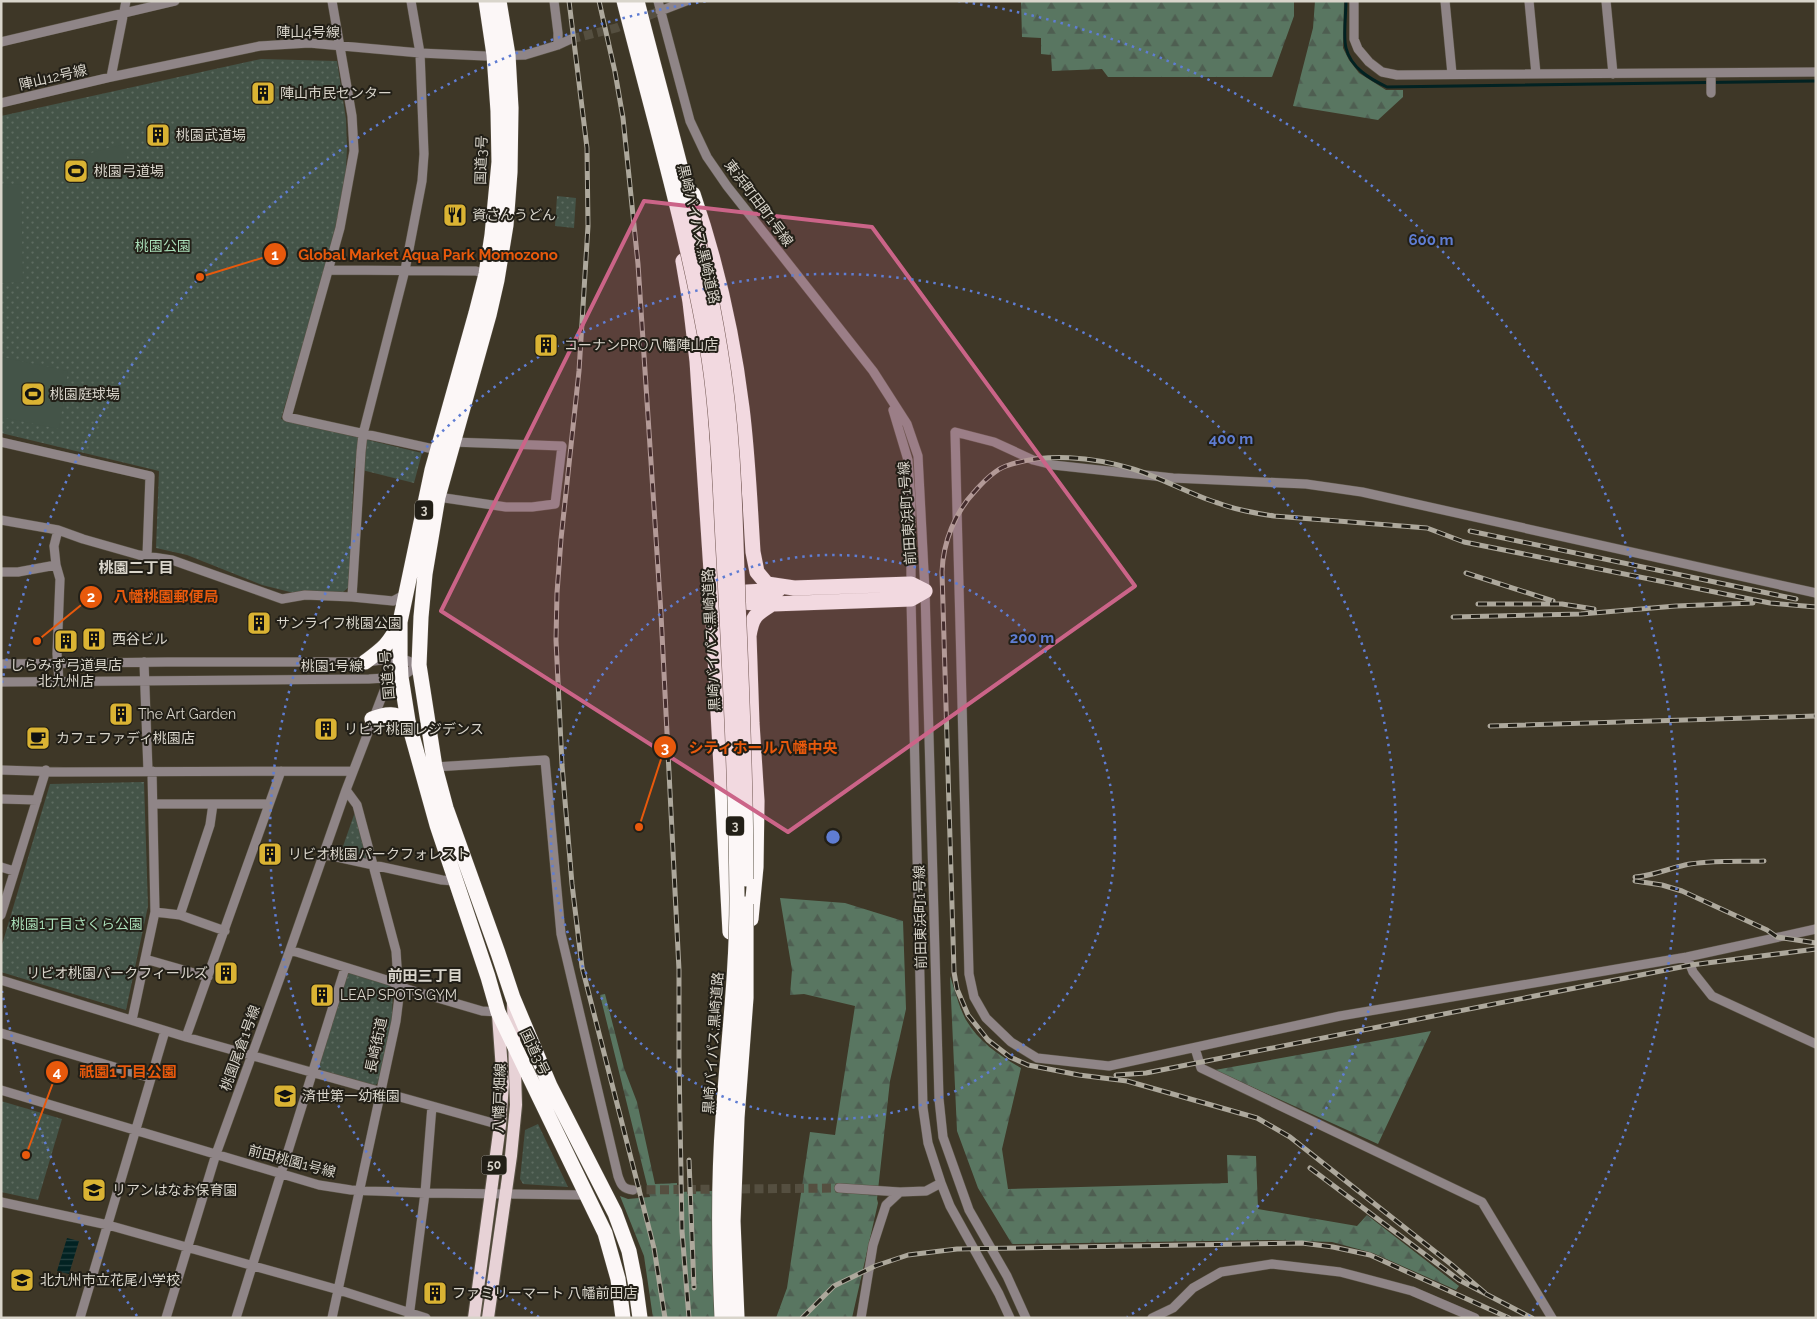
<svg xmlns="http://www.w3.org/2000/svg" width="1817" height="1319" font-family="Raleway,'Noto Sans JP',sans-serif">
<style>
.green{fill:url(#green-dots)}
.forest{fill:url(#forest-firs)}
.pitch{fill:#445448}
.water{fill:url(#water-rules)}
.lines{fill:none;stroke-linecap:round;stroke-linejoin:round}
.stream{stroke:#022222;stroke-width:3}
.minor-tunnel{stroke:#554f40;stroke-width:9;stroke-dasharray:9 4.5;stroke-linecap:butt}
.minor-casing{stroke:#5a5345;stroke-width:10}
.major-casing{stroke:#5a5345;stroke-width:14}
.highway-casing{stroke:#5a5345;stroke-width:16}
.minor{stroke:#8f8587;stroke-width:9}
.major{stroke:#e7d2d6;stroke-width:12}
.highway{stroke:#fcf7f7;stroke-width:15}
.rail-casing{stroke:#ada89c;stroke-width:5}
.rail{stroke:#221f17;stroke-width:3;stroke-dasharray:9;stroke-linecap:butt}
.highway-bridge-casing{stroke:#5a5345;stroke-width:16;stroke-linecap:butt}
.highway-bridge{stroke:#fcf7f7;stroke-width:15}
.marked{fill:#cb6488;fill-opacity:0.2;stroke:#cb6488;stroke-width:4;stroke-linejoin:round}
.ring{fill:none;stroke:#5f7dd3;stroke-width:2.5;stroke-dasharray:2.5 5}
.labels{text-anchor:middle;dominant-baseline:central;stroke-width:4;stroke-linejoin:round;paint-order:stroke}
.shield{fill:#221f17;stroke:#a29e95;stroke-width:1}
.shield-label{font-size:12px;font-weight:bold;fill:#d9d5cb}
.street-label{font-size:14px;fill:#d9d5cb;stroke:#221f17}
.poi-label{font-size:14px;fill:#d9d5cb;stroke:#221f17;text-anchor:start}
.park-label{font-size:14px;fill:#a9deb8;stroke:#221f17}
.neighbourhood-label{font-size:15px;font-weight:bold;fill:#d9d5cb;stroke:#221f17}
.centre{fill:#5f7dd3;stroke:#221f17;stroke-width:2.5}
.ring-label{font-size:15px;text-anchor:middle;font-weight:bold;fill:#5f7dd3;stroke:#221f17;stroke-width:4;stroke-linejoin:round;paint-order:stroke}
.leader{fill:none;stroke:#e8590c;stroke-width:2}
.callout-dot{fill:#e8590c;stroke:#221f17;stroke-width:2}
.mark-label{font-size:15px;text-anchor:middle;font-weight:bold;fill:#fff}
.callout-label{font-size:15px;text-anchor:middle;font-weight:bold;fill:#e8590c;stroke:#221f17;stroke-width:4;stroke-linejoin:round;paint-order:stroke}
</style>
<defs>
<pattern id="green-dots" width="8" height="8" patternUnits="userSpaceOnUse" patternTransform="scale(1.25)"><rect width="8" height="8" fill="#445448"/><path d="M2 2h.1M6 6h.1" fill="none" stroke="#5e6c61" stroke-width="1.8" stroke-linecap="round"/></pattern>
<pattern id="forest-firs" width="22" height="20" patternUnits="userSpaceOnUse" patternTransform="scale(1.25)"><rect width="22" height="20" fill="#597661"/><path d="M5 1l3.5 6h-7zM16 11l3.5 6h-7z" fill="#4e5e51"/></pattern>
<pattern id="water-rules" width="6" height="5" patternUnits="userSpaceOnUse" patternTransform="scale(1.25)"><rect width="6" height="5" fill="#022222"/><path d="M0 2.5h6" fill="none" stroke="#264141"/></pattern>
</defs>
<rect width="100%" height="100%" fill="#3e3727"/>
<!-- green -->
<path class="green" d="M261,59l76,2 9,58 1,29 -2,40 -21,85 -43,146 141,34 -8,30 -60,-15 -5,119 -7,6h-48l-32,-8 -75,-30 -31,-7 3,-77 -158,-38v-317z
M557,196l19,2 -2,30 -19,-2z
M144,782l4,124 -22,104 -125,-38v-24l49,-164z
M355,812l13,43 -4,5 -23,-8z
M351,973l42,13 -1,33 -14,64 -4,3 -52,-15 -3,-5 26,-91z
M1,1101l61,18 -24,81 -37,-8z
M538,1124l30,63 -45,-3 -3,-5 5,-49z"/>
<!-- forest -->
<path class="forest" d="M1021,1h273v15l-22,61h-164l-6,-8 -50,2 -1,-16 -10,-1v-16l-19,-1z
M1315,1h29l-1,47 6,12 10,13 27,17h17v7l-25,23 -85,-14 20,-78z
M780,898l65,5 58,18 3,88 -16,72 -13,118 1,4 -26,115h-76l11,-30 23,-156 25,3 20,-129 -51,-12 -14,1 2,-25z
M950,976c5,14 9,31 16,44 13,22 34,36 55,48l-19,81 6,40 220,-6 -1,-28 29,1 2,53 99,17 10,-11 92,71 -3,4 -83,-37 -41,-11 -58,-2 -262,4 -34,-56 -21,-57z
M605,994l19,74 13,34 18,82 22,-1v9l35,-1 4,127h-63l-9,-62 -24,-60 8,3 22,-2 -50,-202z
M1431,1031l-53,113 -163,-74z"/>
<!-- pitch -->
<path class="pitch" d="M124,144l4,17 -67,19 -4,-18z
M21,184l2,98 -22,1v-98z
M1,357l67,14 -9,58 -58,-12z"/>
<!-- water -->
<path class="water" d="M67,1238l12,3 -10,33 -12,-3z"/>
<g class="lines">
<!-- stream -->
<path class="stream" d="M1346,1c0,12 -3,37 0,47 5,20 24,31 41,39l429,-6"/>
<!-- minor-tunnel -->
<path class="minor-tunnel" d="M571,39l45,-11 44,-17
M633,1190l206,-2"/>
<!-- minor casing -->
<g class="minor-casing">
<path id="minor" d="M332,1l20,115 2,35 -14,77 -53,189 151,33
M554,1l4,32v12
M658,1l32,120 17,36 20,29 146,185 34,53 11,32 7,135 14,508 4,38 26,73 38,66 19,42
M1354,1v38l4,10 11,13 13,10 15,3 419,-3
M1445,1l7,73
M1529,1l7,73
M1606,1l7,73
M660,11l26,-10
M1,42l174,-41
M111,77l15,-76
M1711,93v-20
M1,103l110,-26 149,-31 49,-3 111,10 65,3 40,-1 33,-10 13,-6
M329,270l147,1 10,3
M893,410l15,50 3,40v99l12,509 5,35 13,40 9,23 49,88 11,24
M1,442l149,34 -3,80
M438,497l68,10h26l23,-3 7,-58 -110,-4
M1,520l57,10 25,9 56,16 33,5 110,39 23,-4 47,2 41,4 13,-7
M58,530l-4,16 2,19 4,14 -3,75 2,27
M1,572h17l38,-7
M1816,593l-454,-101 -56,-8 -133,-6 -120,-13 -20,-5 -39,-18 -39,-10 14,542 5,23 12,21 25,24 26,16 72,8 231,-50 347,-59 129,-28
M352,597l9,-145 2,-18 42,-164 17,-89 2,-27 -4,-101 -9,-52
M144,662l4,109
M1,664l166,-2h198l35,-4 19,7
M1,682l368,-3 32,-2 18,-12
M435,767l110,-7 16,174 57,242c3,9 5,13 15,14
M1,770l63,2 289,-1
M1,799l36,1
M153,804h116
M323,854l119,26 12,1
M1,867l13,4
M155,912l25,3 45,16
M1,915l45,-145
M180,915l30,-90 3,-21
M290,950l100,31 17,8 75,22 16,1
M1687,957l6,15 19,24 104,48
M145,959l63,18
M1,980l185,57 314,88
M132,1020l23,-108 -3,-141
M1,1033l150,45
M186,1037l95,-266
M1195,1048l6,20 281,134 70,116
M1,1090l318,95 32,5 74,3 160,2
M839,1188l61,4
M1,1202l107,23 231,65 87,28
M409,1317l16,-124 7,-87
M80,1318l85,-287
M166,1318l50,-164 74,-204 56,-160 38,-99 17,-14
M236,1318l109,-350
M332,1318l64,-297 3,-24 -3,-46 -39,-146 -11,-15
M861,1318l12,-73 13,-40 14,-13 26,-1 15,-8
M1152,1318l21,-10 20,-20 28,-16 51,-8 68,8 72,19 63,27"/>
</g>
<!-- major casing -->
<g class="major-casing">
<path id="major" d="M474,1318l26,-193 3,-41 -5,-69
M488,1318l23,-162 5,-51 -3,-102"/>
</g>
<!-- highway casing -->
<g class="highway-casing">
<path id="highway" d="M486,1l8,54 4,56 1,51 -7,73 -6,39 -10,39 -44,157 -32,152v36l1,19 7,44 29,104 51,152 10,35 107,221 13,46 5,39
M499,1l9,54 3,53 -1,64 -4,53 -9,55 -8,35 -51,182 -13,77 -4,43 -2,48 16,102 11,41 52,145 15,45 37,88 65,127 14,38 6,30 5,37
M693,194c24,70 40,141 49,214 6,48 8,96 11,144l4,20 10,12 27,4 117,-4 14,7
M683,261l7,41 7,59 15,225 6,12 -5,22 17,312
M727,595l4,-2 47,-3
M727,601l45,3 139,-5 14,-8
M365,662c16,-12 25,-18 33,-37
M372,719c15,-6 23,-6 36,2
M751,919l5,-52 1,-66 -5,-78 -3,-87c3,-20 7,-22 23,-32"/>
</g>
<!-- minor -->
<use href="#minor" class="minor"/>
<!-- major -->
<use href="#major" class="major"/>
<!-- highway -->
<use href="#highway" class="highway"/>
<!-- rail casing -->
<g class="rail-casing">
<path id="rail" d="M569,1l18,147 1,78 -9,145 -18,168 -4,54 -1,47 6,125 10,119 10,83 72,281 11,70
M599,1l16,71 8,46 15,146 23,350 18,356v92l3,169 7,87
M1470,531l326,68
M1466,573l87,28
M1478,604h84l32,5
M1453,617l128,-3 95,-8 77,-3
M1490,726l326,-10
M1635,877c17,-1 32,-8 50,-12 25,-5 53,-3 79,-4
M1635,881l27,4 20,6 85,39 10,7 39,6
M1116,1075l30,-2 545,-108 125,-16
M689,1160l5,128
M1310,1168l149,112 73,38
M1485,1293l-33,-28 -162,-128 -33,-19 -130,-37 -48,-6 -51,-10 -18,-8 -22,-17 -20,-25 -11,-26 -3,-17 -12,-400c1,-30 13,-60 34,-82 8,-9 19,-20 30,-24 40,-14 87,-9 127,3 29,9 56,25 85,34 18,7 37,10 56,13l153,12 37,14 306,61 46,4
M802,1318l32,-32 41,-20 33,-11 49,-6 345,-6 31,4 37,8 139,63"/>
</g>
<!-- rail -->
<use href="#rail" class="rail"/>
<!-- highway-bridge casing -->
<g class="highway-bridge-casing">
<path id="highway-bridge" d="M624,1c30,118 65,237 85,357 10,66 11,134 15,200 6,113 12,227 13,340 0,74 -9,146 -14,220 -5,66 -4,133 -1,200
M637,1c29,115 64,230 83,348 14,84 15,168 18,253 4,92 8,185 8,277
M737,1318l-4,-97 4,-103 9,-120v-94"/>
</g>
<!-- highway-bridge -->
<use href="#highway-bridge" class="highway-bridge"/>
</g>
<!-- marked area -->
<path class="marked" d="M644,201l228,26 263,359 -347,246 -347,-221z"/>
<!-- distance rings -->
<g class="ring">
<circle cx="833" cy="837" r="282"/>
<path d="M539 1317A563 563 0 1 1 1127 1317"/>
<path d="M137 1316A845 845 0 0 1 2 991M2 683A845 845 0 0 1 708 1M958 1A845 845 0 0 1 1529 1316"/>
</g>
<!-- icons -->
<defs>
<g id="building-square" transform="scale(1.25)"><rect x="-9" y="-9" width="18" height="18" rx="4" fill="#dab333" stroke="#221f17"/><path d="M-4-6H4V6H1V3H-1V6H-4ZM-2.5-4.3h1.7v1.8h-1.7ZM.8-4.3h1.7v1.8H.8ZM-2.5-1h1.7V.8h-1.7ZM.8-1h1.7V.8H.8Z" fill="#111"/></g>
<g id="stadium-square" transform="scale(1.25)"><rect x="-9" y="-9" width="18" height="18" rx="4" fill="#dab333" stroke="#221f17"/><path d="M0-5a6.5 5 0 1 0 0 10a6.5 5 0 1 0 0-10ZM-3.5-1.8h7v3.6h-7Z" fill="#111"/></g>
<g id="restaurant-square" transform="scale(1.25)"><rect x="-9" y="-9" width="18" height="18" rx="4" fill="#dab333" stroke="#221f17"/><path d="M-5-6h1v4h1v-4h1v4h1v-4h1v5L-1.5 .5V6h-2V.5L-5-1ZM5-6V6H3V1.5H1.5Q1.5-4 5-6Z" fill="#111"/></g>
<g id="cafe-square" transform="scale(1.25)"><rect x="-9" y="-9" width="18" height="18" rx="4" fill="#dab333" stroke="#221f17"/><path d="M-5.5-4.5H6V0H3Q3 3.5 0 3.5H-2.5Q-5.5 3.5-5.5 0ZM3-3.2v2h1.7v-2ZM-6 4.5H4V6H-6Z" fill="#111"/></g>
<g id="school-square" transform="scale(1.25)"><rect x="-9" y="-9" width="18" height="18" rx="4" fill="#dab333" stroke="#221f17"/><path d="M0-5L7-2L0 1L-7-2ZM-4 1L0 2.5L4 1V4Q0 6-4 4Z" fill="#111"/></g>
</defs>
<g fill-rule="evenodd">
<use href="#building-square" x="263" y="93"/>
<use href="#building-square" x="158" y="135"/>
<use href="#stadium-square" x="76" y="171"/>
<use href="#restaurant-square" x="455" y="215"/>
<use href="#building-square" x="546" y="345"/>
<use href="#stadium-square" x="33" y="394"/>
<use href="#building-square" x="259" y="623"/>
<use href="#building-square" x="94" y="639"/>
<use href="#building-square" x="66" y="641"/>
<use href="#building-square" x="121" y="714"/>
<use href="#building-square" x="326" y="729"/>
<use href="#cafe-square" x="38" y="738"/>
<use href="#building-square" x="270" y="854"/>
<use href="#building-square" x="226" y="973"/>
<use href="#building-square" x="322" y="995"/>
<use href="#school-square" x="285" y="1096"/>
<use href="#school-square" x="94" y="1190"/>
<use href="#school-square" x="22" y="1280"/>
<use href="#building-square" x="435" y="1293"/>
</g>
<g class="labels">
<!-- shield labels -->
<g class="shield">
<rect x="415" y="500.5" width="18" height="19" rx="4"/>
<rect x="726" y="816.5" width="18" height="19" rx="4"/>
<rect x="481.5" y="1155.5" width="25" height="19" rx="4"/>
</g>
<g class="shield-label">
<text x="424" y="510">3</text>
<text x="735" y="826">3</text>
<text x="494" y="1165">50</text>
</g>
<!-- street labels -->
<g class="street-label">
<text x="308" y="32">陣山4号線</text>
<text transform="translate(53 77) rotate(-13)">陣山12号線</text>
<text transform="translate(481 160) rotate(-88)">国道3号</text>
<text transform="translate(759 203) rotate(53)">東浜町田町1号線</text>
<text transform="translate(699 234) rotate(77)">黒崎バイパス;黒崎道路</text>
<text transform="translate(907 513) rotate(-94)">前田東浜町1号線</text>
<text transform="translate(711 640) rotate(-93)">黒崎バイパス;黒崎道路</text>
<text x="332" y="666">桃園1号線</text>
<text transform="translate(387 675) rotate(-95)">国道3号</text>
<text transform="translate(920 917) rotate(-91)">前田東浜町1号線</text>
<text transform="translate(713 1043) rotate(-86)">黒崎バイパス;黒崎道路</text>
<text transform="translate(376 1045) rotate(-78)">長崎街道</text>
<text transform="translate(240 1048) rotate(-70)">桃園尾倉1号線</text>
<text transform="translate(535 1052) rotate(64)">国道3号</text>
<text transform="translate(499 1098) rotate(-88)">八幡戸畑線</text>
<text transform="translate(292 1161) rotate(15)">前田桃園1号線</text>
</g>
<!-- poi labels -->
<g class="poi-label">
<text x="280" y="93">陣山市民センター</text>
<text x="176" y="135">桃園武道場</text>
<text x="94" y="171">桃園弓道場</text>
<text x="472" y="215">資さんうどん</text>
<text x="564" y="345">コーナンPRO八幡陣山店</text>
<text x="50" y="394">桃園庭球場</text>
<text x="276" y="623">サンライフ桃園公園</text>
<text x="112" y="639">西谷ビル</text>
<text x="66" y="665" text-anchor="middle">しらみず弓道具店<tspan x="66" dy="16">北九州店</tspan></text>
<text x="138" y="714">The Art Garden</text>
<text x="344" y="729">リビオ桃園レジデンス</text>
<text x="56" y="738">カフェファディ桃園店</text>
<text x="288" y="854">リビオ桃園パークフォレスト</text>
<text x="208" y="973" text-anchor="end">リビオ桃園パークフィールズ</text>
<text x="340" y="995">LEAP SPOTS GYM</text>
<text x="302" y="1096">済世第一幼稚園</text>
<text x="112" y="1190">リアンはなお保育園</text>
<text x="40" y="1280">北九州市立花尾小学校</text>
<text x="452" y="1293">ファミリーマート 八幡前田店</text>
</g>
<!-- park labels -->
<g class="park-label">
<text x="163" y="246">桃園公園</text>
<text x="77" y="924">桃園1丁目さくら公園</text>
</g>
<!-- neighbourhood labels -->
<g class="neighbourhood-label">
<text x="136" y="568">桃園二丁目</text>
<text x="425" y="976">前田三丁目</text>
</g>
</g>
<circle cx="833" cy="837" r="8" class="centre"/>
<g class="ring-label">
<text x="1431" y="245">600 m</text>
<text x="1231" y="444">400 m</text>
<text x="1032" y="643">200 m</text>
</g>
<!-- callouts -->
<path class="leader" d="M200 277L275 254M37 641L91 597M639 827L665 747M26 1155L57 1072"/>
<g class="callout-dot">
<circle cx="200" cy="277" r="5"/>
<circle cx="37" cy="641" r="5"/>
<circle cx="639" cy="827" r="5"/>
<circle cx="26" cy="1155" r="5"/>
<circle cx="275" cy="254" r="12"/>
<circle cx="91" cy="597" r="12"/>
<circle cx="665" cy="747" r="12"/>
<circle cx="57" cy="1072" r="12"/>
</g>
<g class="mark-label">
<text x="275" y="260">1</text>
<text x="91" y="602">2</text>
<text x="665" y="753">3</text>
<text x="57" y="1077">4</text>
</g>
<g class="callout-label">
<text x="428" y="260">Global Market Aqua Park Momozono</text>
<text x="166" y="602">八幡桃園郵便局</text>
<text x="763" y="753">シティホール八幡中央</text>
<text x="128" y="1077">祇園1丁目公園</text>
</g>
<!-- border -->
<rect width="1817" height="1319" fill="none" stroke="#d9d5cb" stroke-width="5"/>
</svg>
